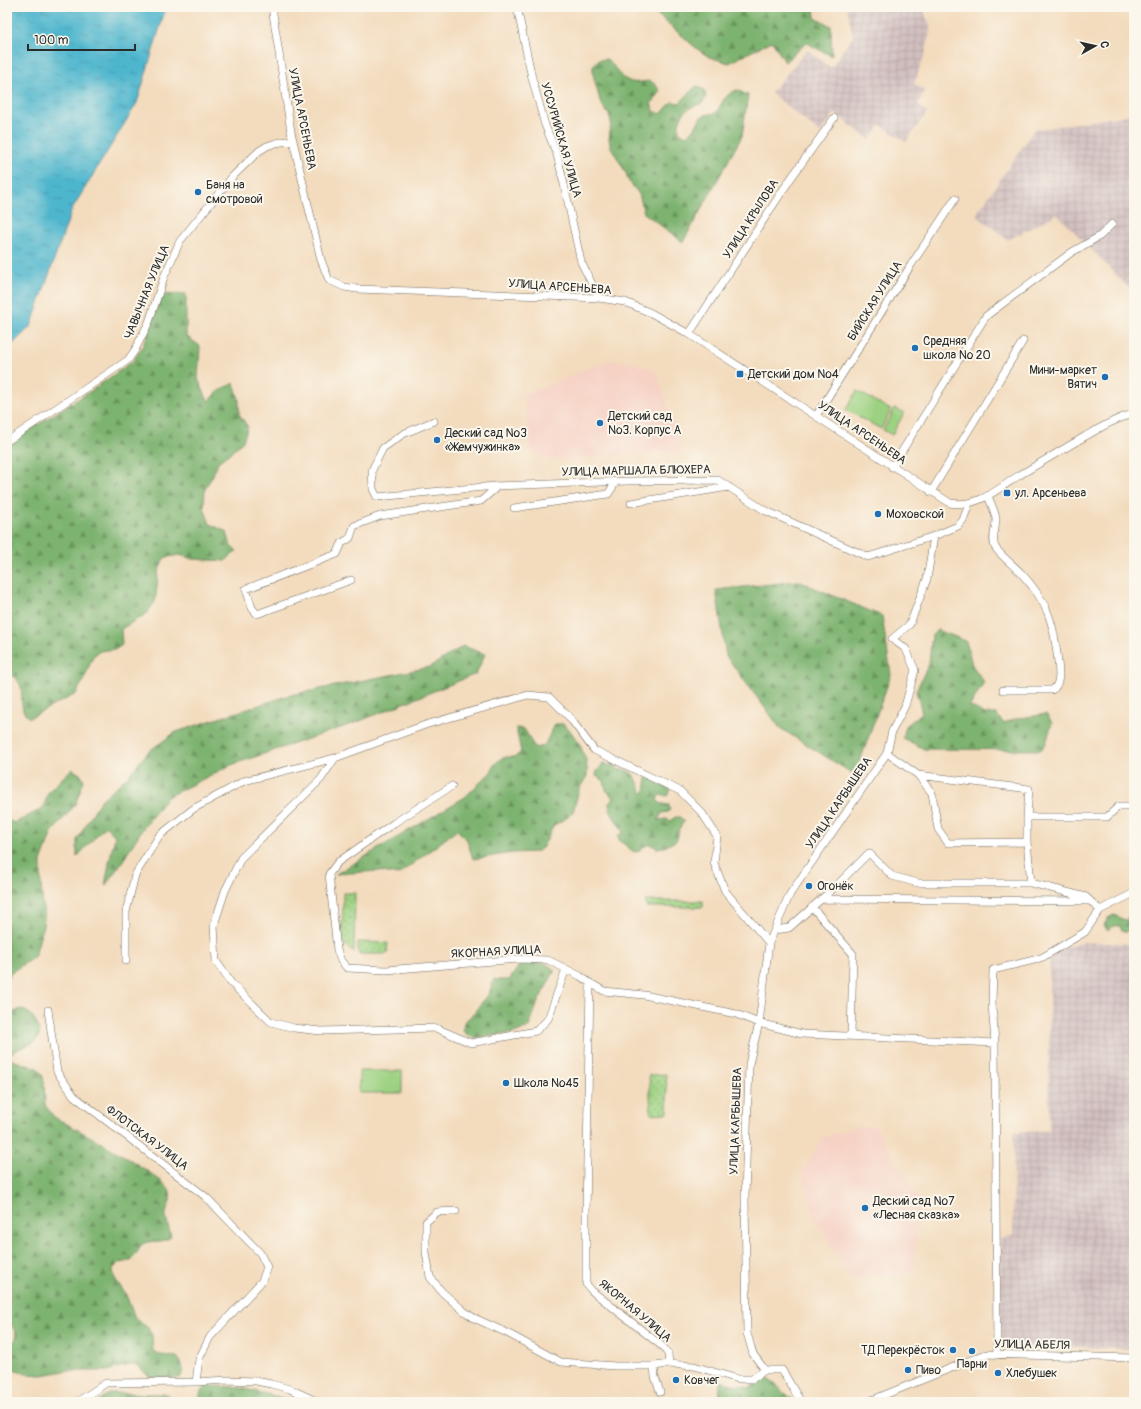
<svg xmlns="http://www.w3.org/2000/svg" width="1141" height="1409" font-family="Pangolin,sans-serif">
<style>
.built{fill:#f6d2c5}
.industrial{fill:url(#industrial-grid)}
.green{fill:#9cd181;stroke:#647e56}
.forest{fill:url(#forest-firs);stroke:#546f4d}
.park{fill:url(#park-dots);stroke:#647e56}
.water{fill:url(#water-ripples);stroke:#3c707c}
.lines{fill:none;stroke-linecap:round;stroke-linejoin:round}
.minor-casing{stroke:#71695e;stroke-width:8}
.minor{stroke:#fff;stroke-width:7}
.poi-dot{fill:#1f6fb2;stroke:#fbf7ec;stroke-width:1.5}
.labels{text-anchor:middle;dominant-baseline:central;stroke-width:4;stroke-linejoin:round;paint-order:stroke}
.street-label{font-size:12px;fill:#2b2b2b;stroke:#fbf7ec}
.poi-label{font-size:12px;fill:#2b2b2b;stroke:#fbf7ec;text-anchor:start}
</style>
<defs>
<pattern id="industrial-grid" width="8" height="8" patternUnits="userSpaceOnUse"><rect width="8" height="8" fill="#d1bfbf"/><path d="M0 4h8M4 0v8" fill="none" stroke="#b4a4a4"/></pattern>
<pattern id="forest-firs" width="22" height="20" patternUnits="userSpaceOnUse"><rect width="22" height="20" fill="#7db36f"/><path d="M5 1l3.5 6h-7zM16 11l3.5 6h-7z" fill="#67925b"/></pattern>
<pattern id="park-dots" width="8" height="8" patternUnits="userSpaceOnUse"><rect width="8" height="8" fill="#9cd181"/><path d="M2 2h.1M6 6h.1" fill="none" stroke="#7faa6a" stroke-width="1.8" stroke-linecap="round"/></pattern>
<pattern id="water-ripples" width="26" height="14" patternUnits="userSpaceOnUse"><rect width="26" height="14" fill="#4eb6cd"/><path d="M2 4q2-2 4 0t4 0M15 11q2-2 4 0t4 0" fill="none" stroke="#4194a7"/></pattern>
</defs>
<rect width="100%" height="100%" fill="#fbf7ec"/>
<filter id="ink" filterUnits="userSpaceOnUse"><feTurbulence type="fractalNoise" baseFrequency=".025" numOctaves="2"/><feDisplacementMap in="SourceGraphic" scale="8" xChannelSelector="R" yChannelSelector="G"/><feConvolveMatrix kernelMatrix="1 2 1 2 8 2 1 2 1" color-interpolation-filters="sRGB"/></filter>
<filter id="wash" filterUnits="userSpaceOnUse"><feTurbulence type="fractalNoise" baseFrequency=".012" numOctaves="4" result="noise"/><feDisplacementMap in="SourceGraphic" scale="16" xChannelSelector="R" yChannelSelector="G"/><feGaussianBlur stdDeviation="0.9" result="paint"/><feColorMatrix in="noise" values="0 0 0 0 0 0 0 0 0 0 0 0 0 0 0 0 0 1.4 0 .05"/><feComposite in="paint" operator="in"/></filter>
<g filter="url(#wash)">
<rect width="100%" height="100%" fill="#f3dbbd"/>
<!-- built -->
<path class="built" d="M609,360l21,2 26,9 27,79 -134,10 -18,-10 -8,-55z
M876,1126l43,74 -5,72 -63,7 -37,-62 -12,-44 20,-35 33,-11z"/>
<!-- industrial -->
<path class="industrial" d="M847,7h75l9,20 -5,24 -12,33 10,6 -6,15 9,8 -21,29 -25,-17 -11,15 -35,-27 -15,20 -49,-40 36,-43 24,18 22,-32z
M1134,114v179l-77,-79 -49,26 -32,-25 58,-85z
M1084,942l50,2v405l-134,-5v-105l13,-4 1,-103 35,-1v-178z"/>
<!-- green -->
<path class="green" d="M857,391l34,19 -10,19 -35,-19z
M895,408l9,5 -12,22 -9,-5z
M359,1071h43v22h-43z"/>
<!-- forest -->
<path class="forest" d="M649,7h165l1,11 16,8 1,30 -26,-13 -21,19 -13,-21 -43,22 -20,-6 -13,-9z
M607,59c6,5 13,17 16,19 3,1 7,4 9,4 14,2 18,-7 28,9l-9,13 3,7 7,3 11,-12 8,1 11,-12 6,-5 7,4 2,8 -5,6c-15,3 -24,13 -22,28l7,4 7,-5 8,-14 8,-3 7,-1c7,-11 8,-18 21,-23l11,5 -6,41 -59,106 -39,-29 -5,-19 -11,-14 -2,-7 -15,-26 -2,-8 2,-17 -2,-7 -5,-7 -4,-7 -7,-27v-8l5,-6z
M162,294h24v42l14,10 -2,33 10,22 12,-11 14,-7 5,16v15l9,13 -5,14 -12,11 -13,10 -6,15 -7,11 -1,20 6,16 17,8 4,15 6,4 -12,10 -32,-2 -14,-4 -15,3 -6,15 -1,14 -2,15 -9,12 -25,15 1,16 -6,4 -16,2 -7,5 -9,23 -8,15 -47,24c-2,-2 -5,-5 -6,-8 -4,-16 4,-27 -14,-36h-2v-230l84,-53 42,-30 10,-15z
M798,581l84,35 9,59 -36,100 -75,-47 -54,-72 -10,-66z
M938,630l28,11 6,24 12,17 -14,24 15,8h11l7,9 17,-5 26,-4 6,9 -6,20 -5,7 -117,-1 -21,-11 3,-12 16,-13 -6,-22 13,-28 3,-28z
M463,646l22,8 -9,20 -121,49 -124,42 -64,32 -26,34 -19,31 -17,24 4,-23 6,-27 -10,-10 -28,31v-17l23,-39 28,-25 21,-25 27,-19 114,-37 140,-28z
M555,724h8l6,5 11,16 6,15 1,8v8l-8,13 -6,23 -6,6 -13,7 -11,22 -6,5 -25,1 -39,6 -6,-19 -10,-10 -59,45 -20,-4 -42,3 129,-77 26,-25 3,-7 6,-6 7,-2h8l6,-5 -5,-24 8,1c5,7 6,13 12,19l8,-2z
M604,763h2l3,3 5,-2 5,6 3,-1c15,4 15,12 20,24l3,-1 2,-15 24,13 -3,5 -2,1 -5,-2 -4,5 2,4 10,2 1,4 -2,3 -6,1 -4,7 9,-1 4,2 4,-4h5l4,4 -5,9 -2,10 -12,7 -9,1 -2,-2 -5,-2 -7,4 -2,3 -6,1 -15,-12 -1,-5 5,-2c-3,-10 -14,-18 -14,-30l5,-5 -8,-8 -2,-9 -8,-5 1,-5z
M72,769l8,5 4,6 -9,25 -23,27 -11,30v23l3,33 -1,8 -7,26 -3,6 -20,13 -6,7v-158l8,3 28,-15 6,-17z
M1114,915c5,2 8,5 14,5v-3l1,-1 5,1v12l-8,3 -4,-2 -2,-4c-9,-1 -7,2 -13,4l-3,-5 4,-7z
M524,961l22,3 9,6 -17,32 -9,25 -15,6 -39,5 -6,-2 -6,-5 1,-9 6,-5 19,-23 5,-15 7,1h8l10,-14z
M21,1009c8,3 12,7 16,15 7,16 -4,19 -16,24 -5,2 -10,5 -14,8v-41z
M7,1056l7,5 16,4 7,3 5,6 2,8 1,23 9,12c20,11 111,58 116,75 2,7 -2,14 -4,21 -1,7 4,16 5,24 -10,7 -18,2 -29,7 -7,12 -8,18 -23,19l-6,6 1,8 12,18 9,23 13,10 4,7 1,16 8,4 16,2c6,8 8,12 3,21l-31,-1 -12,-12h-8l-23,6h-41l-23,4 -16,-1 -15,-6c-6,-13 -6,-18 5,-29 0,-5 -1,-9 -5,-14 0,-1 -4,-5 -4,-5 -4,-11 9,-27 0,-37z
M766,1377l30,25h-77l1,-21 30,7z
M207,1386l30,1 46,11 23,4h-108l3,-11z
M111,1393l56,1 8,8h-79z"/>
<!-- park -->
<path class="park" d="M343,893h12l-1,59 -12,-10z
M646,901h57v6h-57z
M358,942l30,1 -1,11h-29z
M666,1074l2,39 -17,1 -2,-39z"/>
<!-- water -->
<path class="water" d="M7,7h159l-29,96 -65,106 -41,117 -24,24z"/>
</g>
<g filter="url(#ink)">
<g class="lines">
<!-- minor casing -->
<g class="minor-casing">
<path id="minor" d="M272,7l19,125 30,128 8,20 15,7 13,2 242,9 26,4 26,11 38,21 261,169c27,5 47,-13 68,-27 22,-13 44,-26 66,-39 16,-9 32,-19 50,-23
M517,7l15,71 13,47 12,30 7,29 17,78 18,36
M689,334l100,-153 45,-63
M816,416l95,-151 44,-66
M434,421l-31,13 -20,14 -11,22 1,19 4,8 118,-11 133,-5 90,-1 46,30 104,47 66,-21 24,-10 5,-6 6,-16
M7,441l11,-7 110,-74 7,-10 14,-28 15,-45 16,-36 53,-65 26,-25 8,-5 9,-3 17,-3
M892,467l94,-151 86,-64 28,-16 12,-12
M931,492l92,-151
M988,496c3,8 7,15 8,23 0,10 -5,19 -1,28 4,7 19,19 26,26 27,29 33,50 37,89 1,9 3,23 -6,28h-49
M631,503l98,-16
M514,508l94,-14 8,-12
M351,580l-94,34 -5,-6 -6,-19 91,-35 5,-11 8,-5 4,-12 26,-10 101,-15 17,-15
M887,753l31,22 111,14 -2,28h80l12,-11h15
M335,758l-14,21 -80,79 -16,33 -11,34 2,36 15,22 40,39 23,6 27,3 115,-3 35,15 65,-12 12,-12 18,-50
M918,775l14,18 6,36 10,14 79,-1 4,41 55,14 14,13
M452,786l-58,37 -56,39 -9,12 8,76 4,11 6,7 39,2 133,-11 29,1 32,16 10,7 14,8 40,4 92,19 23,9 43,11 193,9
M1027,842v-25
M821,899l269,2
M812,907l41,47 -2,82
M775,930l14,-2 47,-42 33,-33 23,23 26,7h113
M126,961v-49l9,-37 24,-39 34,-27 51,-28 91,-23 90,-33 103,-30 21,2 21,21 24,32 86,41 22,22 15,23 -3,27 11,28 44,52
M590,983l-4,233v68l6,7 71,56 5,7 1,10
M48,1010l9,62 17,24 132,101 54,56 7,14 -5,14 -52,56 -11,22 -3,23
M456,1211l-19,1 -11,10v30l4,25 12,15 22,19 10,7 31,14 56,30 54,4h39l15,-2 25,2 44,13h14l13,-9
M997,1355l-2,-312 -3,-39 1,-34 41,-10 9,-3 42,-25 15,-22 34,-17
M654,1366l1,11 5,15
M765,1370l-12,-16 -6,-21 -2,-136 4,-133 10,-41 10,-80 21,-49 97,-141 5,-22 13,-25 10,-36 -9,-21 -14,-10 18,-15 17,-45 7,-43
M765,1370h17l19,32
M77,1402l29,-19 90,-1 30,-2 30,1 15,3 19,5 28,13
M867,1402l119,-48 148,4"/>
</g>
<!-- minor -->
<use href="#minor" class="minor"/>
</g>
</g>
<!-- markers -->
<g class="poi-dot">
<circle cx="198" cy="192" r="4"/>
<circle cx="915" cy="348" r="4"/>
<rect x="736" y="370" width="8" height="8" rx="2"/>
<circle cx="1105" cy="377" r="4"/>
<circle cx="600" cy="423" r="4"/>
<circle cx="437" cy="440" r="4"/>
<rect x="1003" y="489" width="8" height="8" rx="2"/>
<circle cx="878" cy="514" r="4"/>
<circle cx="809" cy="886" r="4"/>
<circle cx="506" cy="1083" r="4"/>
<circle cx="865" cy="1208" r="4"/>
<circle cx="953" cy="1350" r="4"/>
<circle cx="972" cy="1351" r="4"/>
<circle cx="908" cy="1370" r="4"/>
<circle cx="998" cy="1373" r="4"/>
<circle cx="676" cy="1380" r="4"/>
</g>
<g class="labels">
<!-- street labels -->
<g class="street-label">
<text transform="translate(302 119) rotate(79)">УЛИЦА АРСЕНЬЕВА</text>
<text transform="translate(561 140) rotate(74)">УССУРИЙСКАЯ УЛИЦА</text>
<text transform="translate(751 219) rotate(-57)">УЛИЦА КРЫЛОВА</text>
<text transform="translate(560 287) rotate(4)">УЛИЦА АРСЕНЬЕВА</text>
<text transform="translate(147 292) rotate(-68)">ЧАВЫЧНАЯ УЛИЦА</text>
<text transform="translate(875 301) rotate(-58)">БИЙСКАЯ УЛИЦА</text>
<text transform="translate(862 433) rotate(34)">УЛИЦА АРСЕНЬЕВА</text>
<text transform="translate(636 471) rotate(-1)">УЛИЦА МАРШАЛА БЛЮХЕРА</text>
<text transform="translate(839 803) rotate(-56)">УЛИЦА КАРБЫШЕВА</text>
<text transform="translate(496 952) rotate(-3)">ЯКОРНАЯ УЛИЦА</text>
<text transform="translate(736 1121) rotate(-88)">УЛИЦА КАРБЫШЕВА</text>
<text transform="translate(147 1138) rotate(37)">ФЛОТСКАЯ УЛИЦА</text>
<text transform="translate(635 1311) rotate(40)">ЯКОРНАЯ УЛИЦА</text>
<text transform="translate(1032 1345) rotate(1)">УЛИЦА АБЕЛЯ</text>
</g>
<!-- poi labels -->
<g class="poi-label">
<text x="206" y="185">Баня на<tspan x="206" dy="14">смотровой</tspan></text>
<text x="923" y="341">Средняя<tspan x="923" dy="14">школа № 20</tspan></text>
<text x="1097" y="370" text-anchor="end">Мини-маркет<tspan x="1097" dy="14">Вятич</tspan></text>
<text x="748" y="374">Детский дом №4</text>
<text x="608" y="416">Детский сад<tspan x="608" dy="14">№3. Корпус А</tspan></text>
<text x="445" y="433">Деский сад №3<tspan x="445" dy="14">«Жемчужинка»</tspan></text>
<text x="1015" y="493">ул. Арсеньева</text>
<text x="886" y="514">Моховской</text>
<text x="817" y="886">Огонёк</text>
<text x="514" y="1083">Школа №45</text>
<text x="873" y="1201">Деский сад №7<tspan x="873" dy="14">«Лесная сказка»</tspan></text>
<text x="945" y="1350" text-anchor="end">ТД Перекрёсток</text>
<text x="972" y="1364" text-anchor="middle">Парни</text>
<text x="916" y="1370">Пиво</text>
<text x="1006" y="1373">Хлебушек</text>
<text x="684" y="1380">Ковчег</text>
</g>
</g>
<!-- margin -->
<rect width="1141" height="1409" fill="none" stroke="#fbf7ec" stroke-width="24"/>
<!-- north arrow -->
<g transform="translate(1095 46) rotate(82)" stroke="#fbf7ec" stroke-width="3" paint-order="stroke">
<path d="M0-3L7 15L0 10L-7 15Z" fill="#2b2b2b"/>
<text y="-6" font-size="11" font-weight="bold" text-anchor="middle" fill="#2b2b2b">С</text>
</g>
<!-- scale -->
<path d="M28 44v6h107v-6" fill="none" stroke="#2b2b2b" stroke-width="2"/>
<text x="34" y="44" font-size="12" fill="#2b2b2b" stroke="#fbf7ec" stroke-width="3" paint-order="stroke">100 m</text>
</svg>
